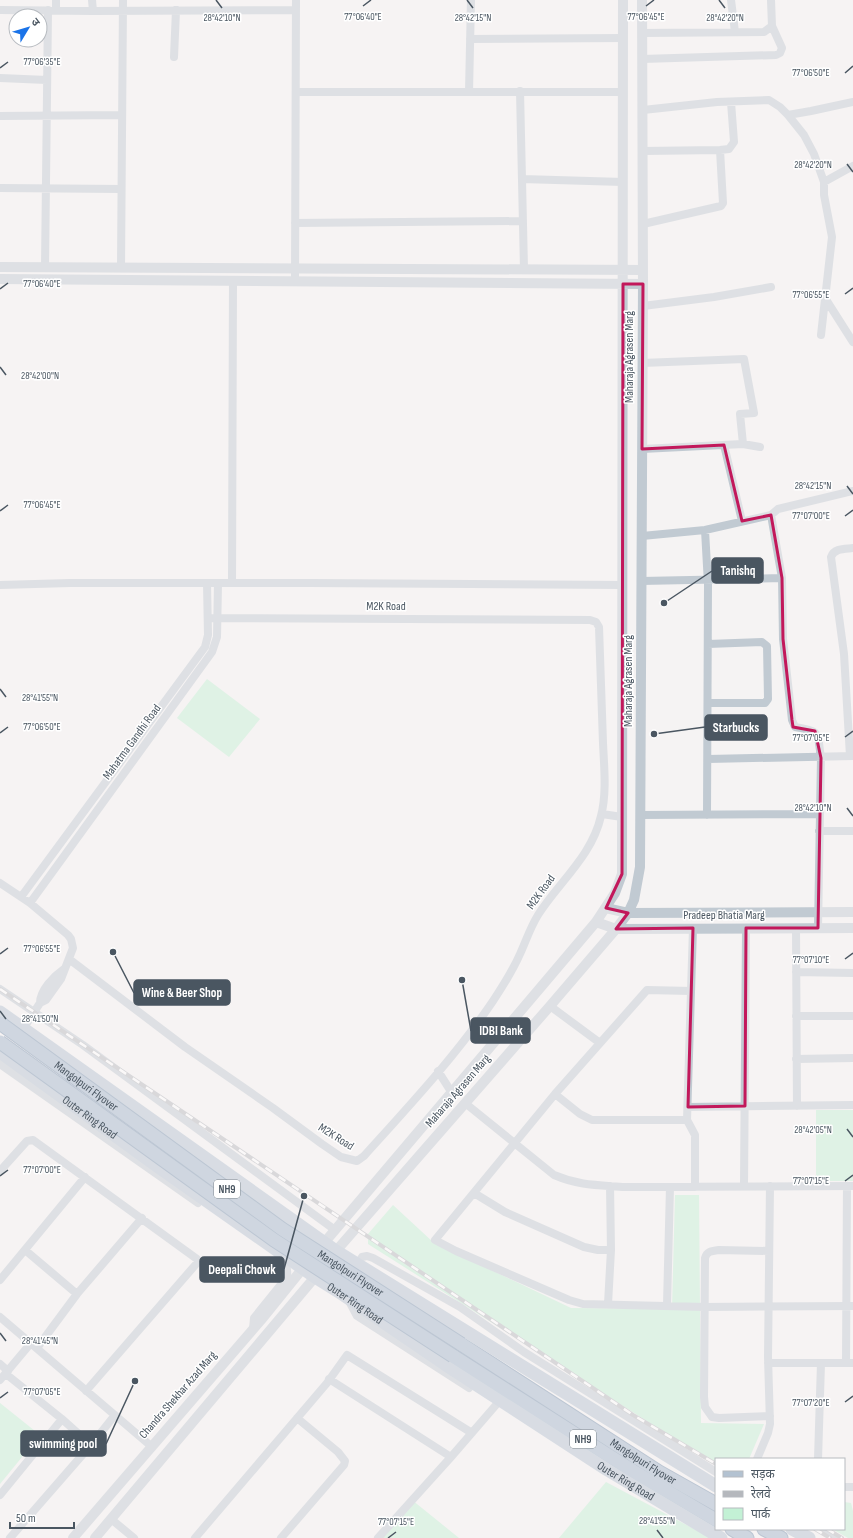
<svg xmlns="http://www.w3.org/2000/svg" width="853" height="1538" font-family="'Sofia Sans Condensed','Noto Sans Devanagari',sans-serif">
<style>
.green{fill:#c3f1d5}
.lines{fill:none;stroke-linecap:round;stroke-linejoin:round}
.trunk-casing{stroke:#7690ad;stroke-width:15}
.minor{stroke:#c1cad2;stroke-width:8}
.tertiary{stroke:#c1cad2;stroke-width:10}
.primary{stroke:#b3c2d1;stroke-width:13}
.trunk{stroke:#9fb4c9;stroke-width:13}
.rail-casing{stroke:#b5b8bd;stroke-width:4}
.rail{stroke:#fff;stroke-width:2.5;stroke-dasharray:8;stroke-linecap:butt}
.trunk-bridge-casing{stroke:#7690ad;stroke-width:15;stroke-linecap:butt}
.trunk-bridge{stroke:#9fb4c9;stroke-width:13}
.marked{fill:none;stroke:#c2185b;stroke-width:3;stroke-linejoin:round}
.ticks{fill:none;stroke:#4a5661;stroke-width:1.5}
.labels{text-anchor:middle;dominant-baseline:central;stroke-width:3;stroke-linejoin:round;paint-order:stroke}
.shield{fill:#fff;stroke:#808990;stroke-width:1}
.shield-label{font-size:11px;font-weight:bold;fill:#4a5661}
.street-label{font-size:12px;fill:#4a5661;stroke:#fff}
.ticks-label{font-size:10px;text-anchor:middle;fill:#4a5661;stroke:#fff;stroke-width:3;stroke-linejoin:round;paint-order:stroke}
.leader{fill:none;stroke:#4a5661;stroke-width:1.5}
.callout-dot{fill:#4a5661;stroke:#fff;stroke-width:1.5}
.callout{fill:#4a5661;stroke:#4a5661;stroke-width:1.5}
.callout-label{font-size:13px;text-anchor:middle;font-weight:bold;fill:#fff}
</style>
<rect width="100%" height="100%" fill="#f5f3f3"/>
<!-- green -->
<path class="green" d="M207,679l53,40 -31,38 -52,-39z
M816,1110h37v71h-37z
M675,1195h24l2,228 63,1 -15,35h-33v6l-348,-221v-10l25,-29 41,38 137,65 101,1z
M0,1403l40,32 -40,49z
M606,1482l105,56h-152z
M412,1500l47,38h-78z
M844,1502l7,1 2,8v27h-5l-16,-9h12z"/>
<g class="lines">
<!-- trunk casing -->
<g class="trunk-casing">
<g id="trunk">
<path id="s2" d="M461,1344l198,128 57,32"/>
<path d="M453,1356l180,115 83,49"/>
<path d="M732,1529l15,9"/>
<path d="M764,1529l17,9"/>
</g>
</g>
<!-- minor -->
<path class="minor" d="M92,0l1,11
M731,0l4,32
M0,10l93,1 203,-1
M56,10v-10
M642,33l122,-1 8,-6 -1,-26
M470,39l153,-1
M174,57l2,-47
M642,59l134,-4 4,-2 2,-5 -10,-22
M0,78l47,2
M520,91l4,178
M296,92h327
M469,92l2,-92
M643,110l74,-8 52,-2 11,7 8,8 23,-4 42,-9
M788,115l16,20 10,19 10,28v13l8,42 -11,98
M0,116l122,-1
M643,151l77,-1 9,-1 5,-7 -3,-40
M522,179l101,3
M824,182l29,-16
M0,188l121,1
M295,223l228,-2
M643,224l78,-18 2,-3 -3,-53
M45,267l3,-257
M121,268l2,-268
M295,281l1,-281
M825,298l28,44
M643,306l71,-9 57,-10
M642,363l102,-4 10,54 -14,1 3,30
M724,445l18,76
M642,449l101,-5 17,3
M771,515l11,63 1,61 9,81 3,7c27,4 22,6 26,31l-3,170
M705,530l3,54 -1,231
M642,536l63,-6 66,-15 7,-6 75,-18
M641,581l141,-3
M232,583l1,-303
M0,585l70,-2h242l310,2
M708,644l54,-2 5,4 1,53 -3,4h-57
M850,756l-6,-102 -13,-97c3,-9 14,-8 22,-9
M708,759l145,-3
M602,814l20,3
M640,815l180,-1
M819,831h34
M0,883l30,20 38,32 3,4 2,9 -12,31 -15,21 -6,3 -17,26
M21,897l184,-250 3,-12 -1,-52
M30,903l182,-251 5,-15 1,-54
M693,928l-6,192 8,15v52
M796,928l1,178
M69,959l116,88 88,61 49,36 19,13 16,4 7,-5c45,-50 91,-99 129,-155 10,-15 20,-31 27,-47 6,-13 10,-26 18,-39 21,-33 54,-59 63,-99 6,-23 3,-50 2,-73 -1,-39 -3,-77 -4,-116l-3,-5 -6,-2 -381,-2
M796,972l57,1
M0,989l83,56 252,185
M691,991l-44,-1 -92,104 -120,146 21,11 113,49 14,4 122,3 148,-1
M40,1003c0,-13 14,-27 24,-34
M550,1006l50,37
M796,1016h57
M796,1059l57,-1
M0,1064l198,139
M438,1071l14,22
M555,1094l25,20 12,6h95
M465,1103l89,72c26,11 43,10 71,12l228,-1
M688,1107l165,-2
M0,1171l27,-30 6,-1 164,119v4l-111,128
M744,1186l2,-258
M474,1193l31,19 79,35 14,3h13
M25,1250l52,44 65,-76
M769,1251l-50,-1c-7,1 -12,1 -14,8l-1,139 1,10 7,10 7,1 51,-2
M357,1265l5,-8 5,-1 6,2 87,49 64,45 192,120
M0,1280l85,-103
M349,1301l8,15 112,72
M608,1304l3,-54 -1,-64
M667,1305l3,-118
M0,1317l151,129
M253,1329l1,-11 33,-41c1,-10 -1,-14 -9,-19
M37,1348l40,-54
M768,1363h85
M846,1363l1,-177
M0,1364l8,7
M329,1379l122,78
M0,1380l31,-37
M91,1445l24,-30
M757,1459l11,-26 2,-9 -2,-67 2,-171
M818,1459l3,-96
M844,1487h9
M0,1495l62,-76 -56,-45
M111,1519l23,19
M820,1529l16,9
M10,1538l81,-93 -29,-26
M195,1538l132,-155 20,-28 125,78
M281,1538l63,-73 1,-4 -7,-9 -41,-34
M378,1538l73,-81 45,-52"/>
<!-- tertiary -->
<path class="tertiary" d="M0,267l643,3
M0,279l643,5
M606,908l22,5 225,-1
M596,922l20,7 237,-1
M324,1243l272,-321 19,-29 7,-19 1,-874
M336,1251l214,-245 66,-77 12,-16 6,-13 6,-33 3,-583 -1,-284
M73,1538l188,-218 42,-52
M95,1538l220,-261"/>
<!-- primary -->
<g class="primary">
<path d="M0,1012l336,239 380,235"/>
<path id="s1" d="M0,1052l157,114 158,111 24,15 107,73 160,104 115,69"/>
<path d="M792,1529l17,9"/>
</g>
<!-- trunk -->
<use href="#trunk" class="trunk"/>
<!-- rail casing -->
<g class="rail-casing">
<path id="rail" d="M0,989l633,426 83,49
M815,1529l15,9
M827,1529l15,9"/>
</g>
<!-- rail -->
<use href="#rail" class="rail"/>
<!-- trunk-bridge casing -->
<g class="trunk-bridge-casing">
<g id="trunk-bridge">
<path id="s3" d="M0,1023l282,206 179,115"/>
<path d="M0,1042l274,198 179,116"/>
</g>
</g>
<!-- trunk-bridge -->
<use href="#trunk-bridge" class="trunk-bridge"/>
</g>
<!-- marked area -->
<path d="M0 0H853V1538H0ZM623,284h20l-1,165 82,-4 18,76 29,-6 11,63 1,61 9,81 1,7 22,4 6,27 -3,170h-72l-1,178 -57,1 5,-179 -77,1 12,-16 -22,-5 16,-34z" fill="#f5f3f3" fill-opacity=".55" fill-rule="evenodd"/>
<path class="marked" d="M623,284h20l-1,165 82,-4 18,76 29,-6 11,63 1,61 9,81 1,7 22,4 6,27 -3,170h-72l-1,178 -57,1 5,-179 -77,1 12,-16 -22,-5 16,-34z"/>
<!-- ticks -->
<path class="ticks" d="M216,0l6,8M467,0l6,8M719,0l6,8M363,6l8,-6M646,6l8,-6M0,68l8,-6M845,73l8,-7M847,164l6,8M0,289l8,-6M845,294l8,-6M0,367l6,8M847,486l6,8M0,511l8,-6M845,516l8,-6M0,689l6,8M0,733l8,-6M845,737l8,-6M847,808l6,8M0,954l8,-6M845,959l8,-6M0,1011l6,8M847,1129l6,8M0,1176l8,-6M845,1181l8,-6M0,1333l6,8M0,1398l8,-6M845,1402l8,-6M657,1530l6,8M388,1538l8,-6"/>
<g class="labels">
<!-- shield labels -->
<g class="shield">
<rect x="214" y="1180" width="26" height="18" rx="3"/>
<rect x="570" y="1430" width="26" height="18" rx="3"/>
</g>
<g class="shield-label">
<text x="227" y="1189">NH9</text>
<text x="583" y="1439">NH9</text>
</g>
<!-- street labels -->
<g class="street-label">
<text transform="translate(629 357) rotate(-90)">Maharaja Agrasen Marg</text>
<text x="386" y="606">M2K Road</text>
<text transform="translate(628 681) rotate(-90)">Maharaja Agrasen Marg</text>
<text transform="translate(132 742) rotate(-54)">Mahatma Gandhi Road</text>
<text transform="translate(541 892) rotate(-54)">M2K Road</text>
<text x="724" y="915">Pradeep Bhatia Marg</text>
<text stroke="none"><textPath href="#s3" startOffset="107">Mangolpuri Flyover</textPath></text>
<text transform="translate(458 1091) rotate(-49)">Maharaja Agrasen Marg</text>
<text stroke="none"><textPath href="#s1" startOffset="111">Outer Ring Road</textPath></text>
<text transform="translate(336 1137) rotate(32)">M2K Road</text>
<text stroke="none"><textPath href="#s3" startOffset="431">Mangolpuri Flyover</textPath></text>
<text stroke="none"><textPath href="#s1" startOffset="435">Outer Ring Road</textPath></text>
<text transform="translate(178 1395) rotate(-49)">Chandra Shekhar Azad Marg</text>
<text stroke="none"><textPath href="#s2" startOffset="217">Mangolpuri Flyover</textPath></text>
<text stroke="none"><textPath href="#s1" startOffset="759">Outer Ring Road</textPath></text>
</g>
</g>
<g class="ticks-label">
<text x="363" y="20">77°06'40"E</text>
<text x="646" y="20">77°06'45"E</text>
<text x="222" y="21">28°42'10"N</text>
<text x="473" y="21">28°42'15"N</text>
<text x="725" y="21">28°42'20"N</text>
<text x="42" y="65">77°06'35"E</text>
<text x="811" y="76">77°06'50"E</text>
<text x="813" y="168">28°42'20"N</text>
<text x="42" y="287">77°06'40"E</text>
<text x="811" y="298">77°06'55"E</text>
<text x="40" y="379">28°42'00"N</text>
<text x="813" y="489">28°42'15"N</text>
<text x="42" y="508">77°06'45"E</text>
<text x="811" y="519">77°07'00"E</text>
<text x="40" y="701">28°41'55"N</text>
<text x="42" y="730">77°06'50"E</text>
<text x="811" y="741">77°07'05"E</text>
<text x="813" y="811">28°42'10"N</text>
<text x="42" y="952">77°06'55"E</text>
<text x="811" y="963">77°07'10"E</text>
<text x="40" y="1022">28°41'50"N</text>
<text x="813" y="1133">28°42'05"N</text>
<text x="42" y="1173">77°07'00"E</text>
<text x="811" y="1184">77°07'15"E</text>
<text x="40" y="1344">28°41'45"N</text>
<text x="42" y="1395">77°07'05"E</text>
<text x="811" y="1406">77°07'20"E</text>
<text x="657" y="1524">28°41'55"N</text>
<text x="396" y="1525">77°07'15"E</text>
</g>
<!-- callouts -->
<path class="leader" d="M664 603L712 571M654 734L705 727M113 952L134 993M462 980L471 1031M304 1196L284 1269M135 1381L106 1444"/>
<g class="callout-dot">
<circle cx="664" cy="603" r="4"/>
<circle cx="654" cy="734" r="4"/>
<circle cx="113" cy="952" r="4"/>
<circle cx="462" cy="980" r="4"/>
<circle cx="304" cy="1196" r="4"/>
<circle cx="135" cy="1381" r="4"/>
</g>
<g class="callout">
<rect x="712" y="558" width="51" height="25" rx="4"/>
<rect x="705" y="715" width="62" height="25" rx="4"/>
<rect x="134" y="980" width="96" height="25" rx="4"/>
<rect x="471" y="1018" width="59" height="25" rx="4"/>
<rect x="200" y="1257" width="84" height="25" rx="4"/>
<rect x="21" y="1431" width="85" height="25" rx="4"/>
</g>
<g class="callout-label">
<text x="738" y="575">Tanishq</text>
<text x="736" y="732">Starbucks</text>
<text x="182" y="997">Wine &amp; Beer Shop</text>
<text x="501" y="1035">IDBI Bank</text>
<text x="242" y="1274">Deepali Chowk</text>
<text x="63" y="1448">swimming pool</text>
</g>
<!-- legend -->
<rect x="715" y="1458" width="130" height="72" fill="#ffffff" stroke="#b7bbc0"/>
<rect x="723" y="1471" width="20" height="6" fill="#b3c2d1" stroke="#b7bbc0"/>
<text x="751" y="1478" font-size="12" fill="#4a5661">सड़क</text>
<rect x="723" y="1491" width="20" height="6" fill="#b5b8bd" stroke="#b7bbc0"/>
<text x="751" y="1498" font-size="12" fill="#4a5661">रेलवे</text>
<rect x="723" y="1508" width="20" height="12" fill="#c3f1d5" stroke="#b7bbc0"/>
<text x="751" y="1518" font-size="12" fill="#4a5661">पार्क</text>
<!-- north arrow -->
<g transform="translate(28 28) rotate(52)"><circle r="19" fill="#ffffff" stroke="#b7bbc0"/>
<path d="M0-3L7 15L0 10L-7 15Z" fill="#1a73e8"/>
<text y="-6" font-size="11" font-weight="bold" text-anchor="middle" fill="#4a5661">उ</text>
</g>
<!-- scale -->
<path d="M10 1522v6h64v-6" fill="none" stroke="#4a5661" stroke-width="2"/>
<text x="16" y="1522" font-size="12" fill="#4a5661" stroke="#ffffff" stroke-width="3" paint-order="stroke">50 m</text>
</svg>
